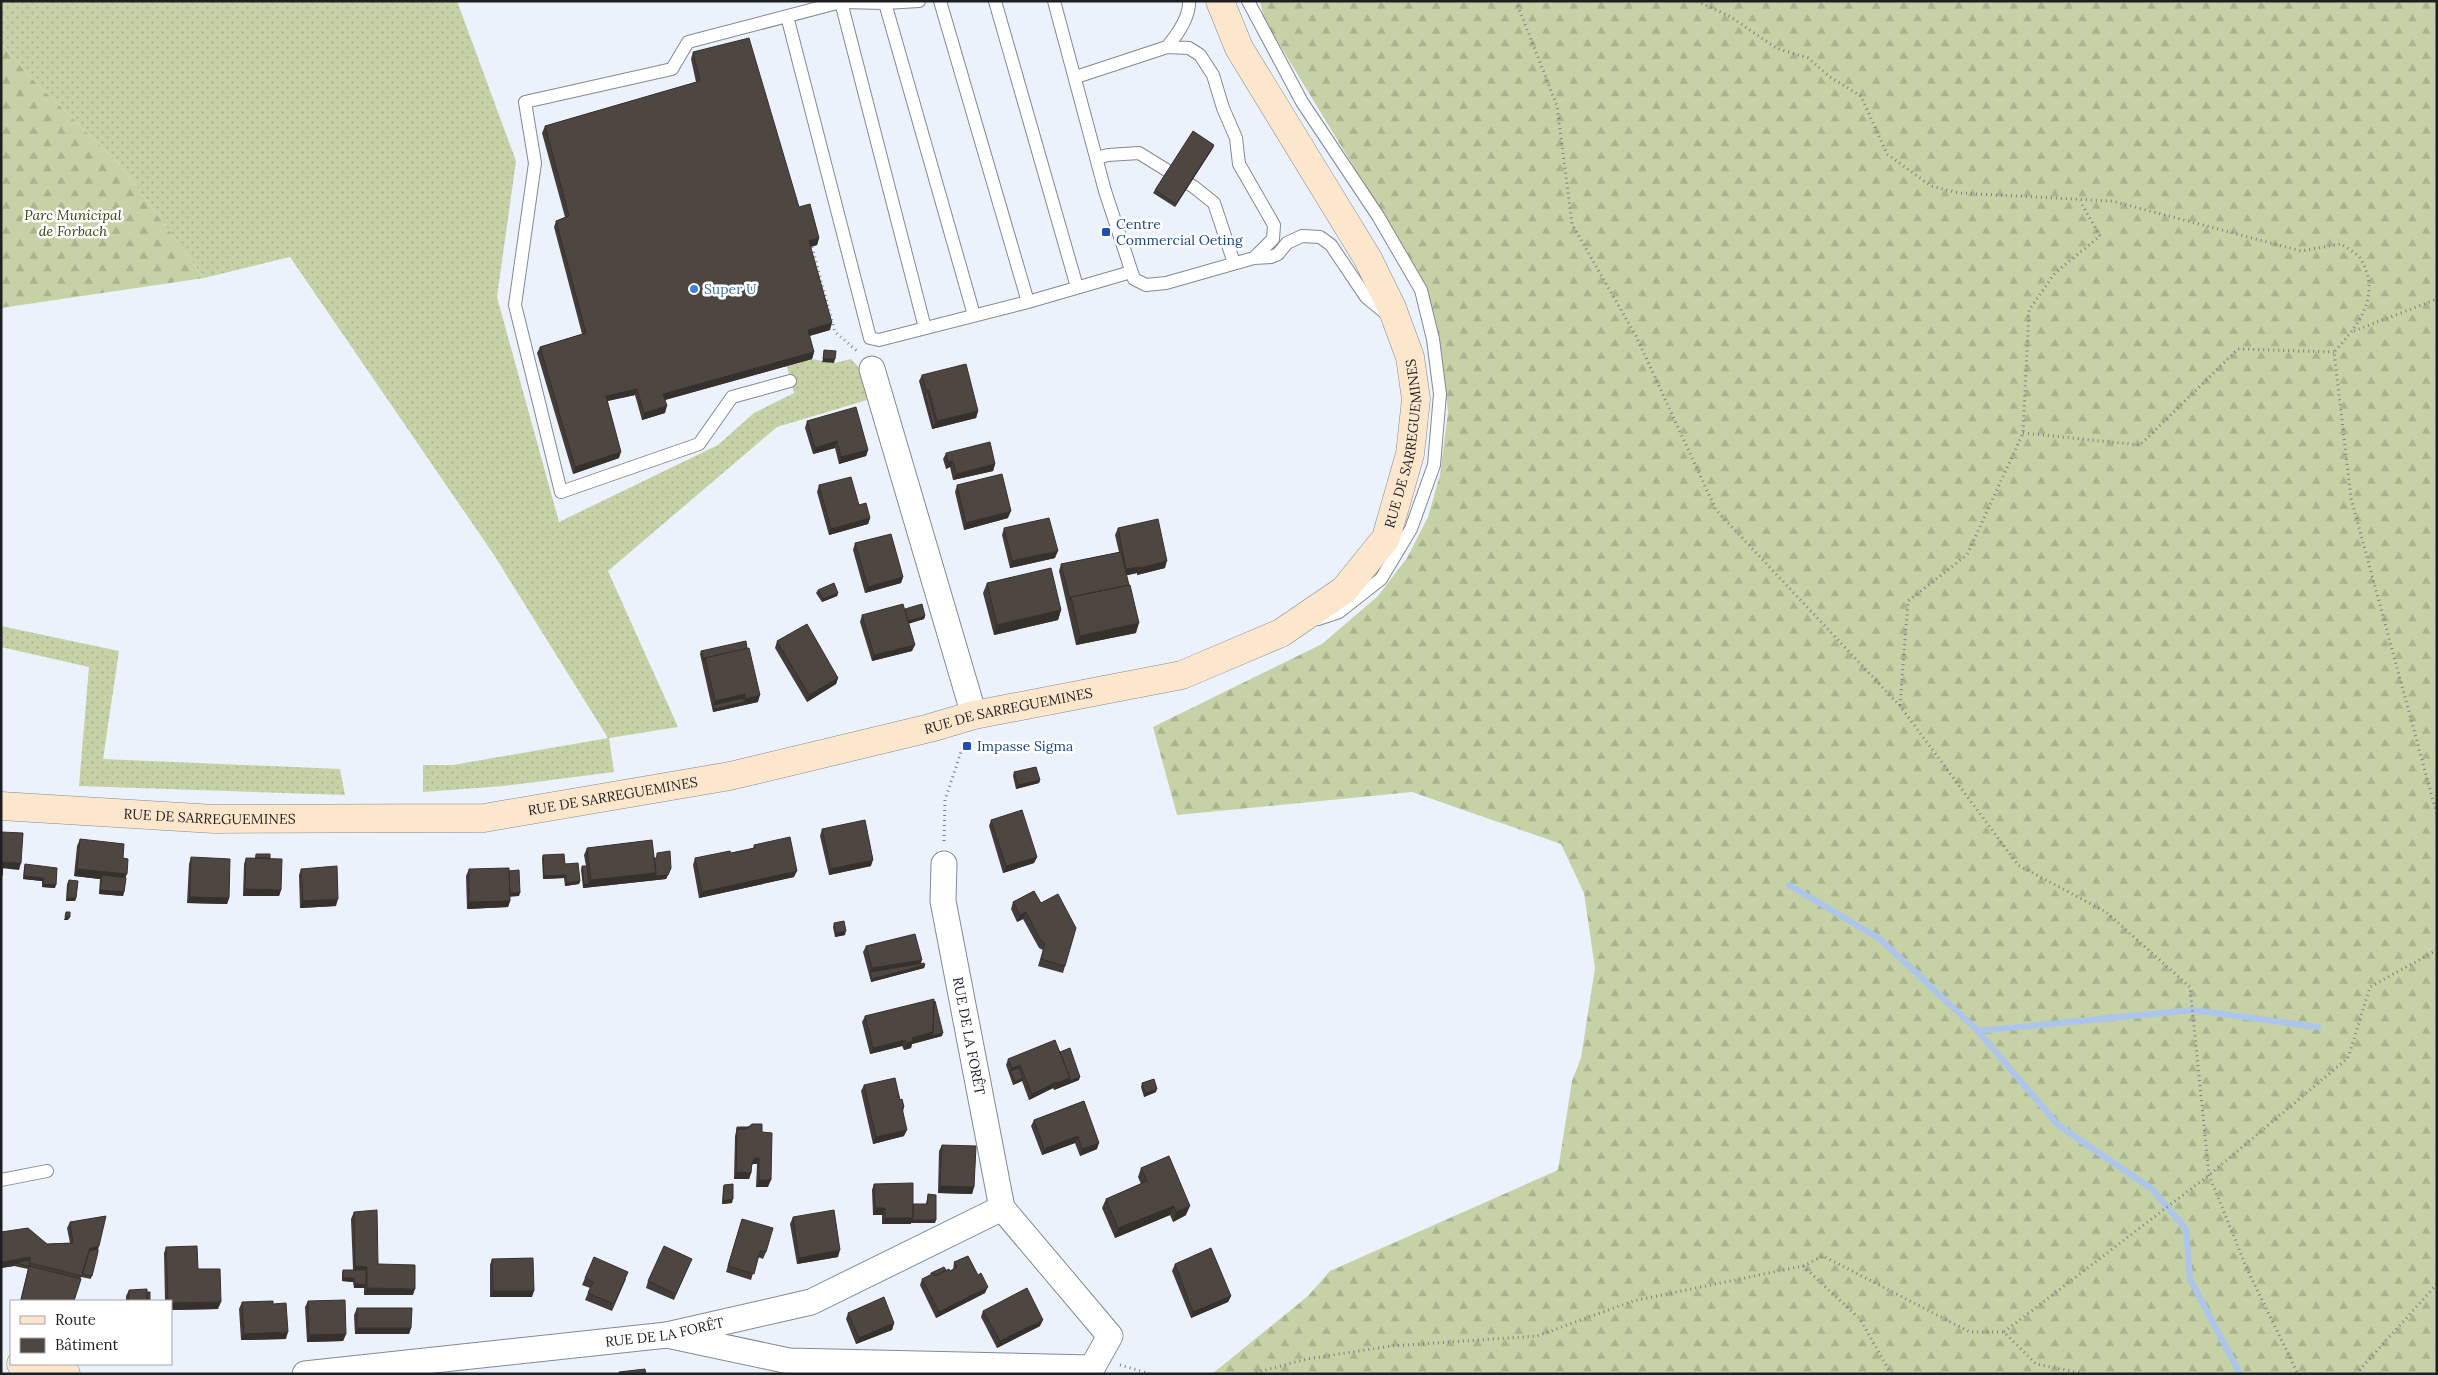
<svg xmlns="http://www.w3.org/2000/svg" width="2438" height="1375" font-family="Lora,serif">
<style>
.grass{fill:url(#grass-dots)}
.forest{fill:url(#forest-firs)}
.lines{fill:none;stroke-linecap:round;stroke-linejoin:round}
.stream{stroke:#abc5ed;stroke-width:6}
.lane-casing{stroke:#838990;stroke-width:14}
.street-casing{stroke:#838990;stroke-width:27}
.secondary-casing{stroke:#838990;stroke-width:29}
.path{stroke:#7b8085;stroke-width:3;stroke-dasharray:1 4;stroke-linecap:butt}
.lane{stroke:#fff;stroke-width:12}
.street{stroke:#fff;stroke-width:25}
.secondary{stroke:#fce7cd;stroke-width:28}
.wall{fill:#433c38}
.shaded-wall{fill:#37312e}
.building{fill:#4e4641;stroke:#37312e}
.transit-dot{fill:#1a4fb4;stroke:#fff;stroke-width:2}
.shop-dot{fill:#3f7fe0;stroke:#fff;stroke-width:2}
.labels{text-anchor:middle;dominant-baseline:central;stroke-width:5;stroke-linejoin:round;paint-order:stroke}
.park-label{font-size:14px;font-style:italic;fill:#39430f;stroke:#fff}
.transit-label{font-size:14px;fill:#164399;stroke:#fff;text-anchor:start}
.shop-label{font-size:14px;fill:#366cbe;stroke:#fff;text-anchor:start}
.street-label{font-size:14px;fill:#1d1f22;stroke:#fff}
</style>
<defs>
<pattern id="grass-dots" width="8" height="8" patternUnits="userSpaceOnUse" patternTransform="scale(1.25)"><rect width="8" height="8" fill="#c6d1a6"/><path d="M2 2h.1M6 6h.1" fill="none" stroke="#aab38f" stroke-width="1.8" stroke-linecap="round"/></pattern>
<pattern id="forest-firs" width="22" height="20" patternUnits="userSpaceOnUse" patternTransform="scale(1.25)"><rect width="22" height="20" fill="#c6d1a6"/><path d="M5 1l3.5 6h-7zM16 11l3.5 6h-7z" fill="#aab38f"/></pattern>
</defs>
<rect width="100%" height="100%" fill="#ebf2fb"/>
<!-- grass -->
<path class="grass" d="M1,1h456l59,160 -19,136 62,225 159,-77 36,-32 40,-20 -7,-27 24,-7 23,4 17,-4 11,12 5,29 -90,27 -169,144 70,156 -69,11 5,34 -110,14 -81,6v-27h30l155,-27 -114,-183 -204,-298 -86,21 -83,-112 -92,-90 -28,-33z
M1,626l118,25 -16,108 237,10 5,26 -266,-9 10,-119 -88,-20z"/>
<!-- forest -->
<path class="forest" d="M1260,1h1177v1373h-1225l96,-78 22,-25 228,-101 14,-89 9,-23 14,-90 -11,-75 -23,-49 -149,-52 -235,23 -24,-88 169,-83 56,-48 29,-38 21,-41 12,-42 8,-63 -8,-65 -11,-51 -18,-35 -147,-242z
M1,43l28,33 92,90 83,112 -203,30z"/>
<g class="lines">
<!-- stream -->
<path class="stream" d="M1789,885l91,54 98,92 215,-21 125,17
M1978,1031l80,94 94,64 34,40 4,50 50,95"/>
<!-- lane casing -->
<g class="lane-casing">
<path id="lane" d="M940,1l88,301
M995,1l82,286
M1054,1l51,190 29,88 12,6 20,-2 88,-25 17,-1 7,-3 9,-11 15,-7 18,1 11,8 35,52 22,18
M1248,1l54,101 76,114 43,74 12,49 7,55 -6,71 -23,64 -30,50 -42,33 -21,7
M841,2l84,326
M885,3l89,312
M787,16l83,322 9,2 149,-38 103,-30
M1167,47l22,1 11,7 13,20 10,33 13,30 3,26 35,61 -1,14 -19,19
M1076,77l91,-30c10,-12 23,-30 22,-46
M1097,158l11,-3 31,-2 55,34 20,16 20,60
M790,381l-58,16 -33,47 -138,48 -46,-187 20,-142 -10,-61 147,-33 16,-27 153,-40 44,1 34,-2
M1,1180l46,-9"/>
</g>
<!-- street casing -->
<g class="street-casing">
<g id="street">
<path d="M872,369l102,346"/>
<path d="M667,1335l122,26 303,7 18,-32 -108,-128 -59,-307 1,-37"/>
<path id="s1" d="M305,1374l362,-39 144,-33 191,-94"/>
</g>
</g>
<!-- secondary casing -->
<g class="secondary-casing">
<g id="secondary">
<path id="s2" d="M1,806l213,13 270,-1 246,-42 200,-48 44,-13 208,-40 99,-42 63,-43 42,-52 24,-84 6,-55 -6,-42 -18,-49 -24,-49 -129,-211 -19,-47"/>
<path d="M21,1364l45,10"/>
</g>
</g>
<!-- path -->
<path class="path" d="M1516,1l41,105 15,118 64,112 80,174 184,196 118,159 88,47 84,75 19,188 38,94 51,105
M1697,1l34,16 45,31 32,10 22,19 31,19 26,58 44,32 28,7 153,8 189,50 40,-7c6,4 15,9 19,14 23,37 -2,68 -26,94l17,146 86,317
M812,247l23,85 22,19
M2354,331l83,-32
M2023,433l117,12 98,-96 96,3
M1900,705l8,-104 59,-46 56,-122 6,-123 26,-37 45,-37 -20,-35
M944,841l1,-41 19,-57
M1803,1266l20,-10 147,76h34l32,32 50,10
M2004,1332l205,-157 139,-117 22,-71 67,-37
M1120,1365l31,9
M1251,1374l56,-15 84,-13 146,-10 96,-35 170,-35 57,53 30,53 3,2
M2356,1374l81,-90"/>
<!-- lane -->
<use href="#lane" class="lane"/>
<!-- street -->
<use href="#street" class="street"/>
<!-- secondary -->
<use href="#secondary" class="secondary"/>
</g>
<!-- wall -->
<path class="wall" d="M693,52l126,186 -2,7 -7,2 20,83 -21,6 5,16 -2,7 -147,41v13l-23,7 -7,-25 -28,6 12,57 -46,16 -36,-121 3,-6 42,-13 -28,-107 2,-6 9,-4 -23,-84 3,-7 151,-44 -5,-23z
M1214,145l-1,3 -38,59 -22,-14 2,-3z
M922,375l56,36 -2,7 -44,11 -13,-48z
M807,421l61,29 -2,6 -27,8 -4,-16 -22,6 -8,-26z
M946,453l49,11 -2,7 -40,9 -3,-13 -4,2 -3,-10z
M819,485l40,20 11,13 -2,6 -39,11 -12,-43z
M957,485l51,33 -44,12 -9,-38z
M1004,528l51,30 -45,10 -8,-33z
M1118,528l47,40 -28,7v-2l-11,2 10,58 -60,12 -17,-74 2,-7 58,-12 -4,-17z
M855,543l48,34 -2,6 -36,10 -12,-43z
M987,583l74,27 -3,10 -64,15 -11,-42z
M818,590l20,3 -1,3 -15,6 -6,-9z
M905,609l20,7 -1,3 -15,4 3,28 -40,10 -12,-39 2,-7z
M777,641l61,37 -2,6 -29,18 -32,-54z
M701,651l57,51 -45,10 -13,-58z
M1014,772l26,8 -1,3 -23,6 -3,-13z
M991,820l46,37 -3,6 -31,10 -14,-47z
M822,829l49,37 -42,9 -9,-39z
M80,839l43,19 3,20 -2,14 -1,4 -24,-2 1,-15 -26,-3 3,-30z
M754,845l40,32 -95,21 -6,-33 2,-7 36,-5 22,-5z
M587,848l67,10h2l1,-5 14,15 -5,11 -83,9 -2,-18 1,-4h4l-2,-11z
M256,854l14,4 11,32 -2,6h-36l1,-32 2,-6h9z
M543,855l22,9 15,17 -1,3 -14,2 -1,-8 -21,1 -1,-21z
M191,857l38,41 -2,6 -40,-1 2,-39z
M25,864l30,24 -13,-1v-6l-19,-2 1,-11z
M301,869l35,37 -36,2 -1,-33z
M469,869l40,2 10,25h-9v5l-2,6 -41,2 -1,-33z
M69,880l7,18 -1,3h-9l1,-17z
M1034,891l31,75 -2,7 -25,-7 5,-16 -4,-2 -16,-29 -6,3 -6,-13 2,-7z
M834,923l11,12 -10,2 -2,-10z
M866,946l55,17 4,2 -1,3 -53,14 -8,-30z
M934,1002l8,34 -30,8 -1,4 -7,2 -2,-4 -32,8 -8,-32 3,-6z
M1060,1052l19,28 -25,10 -1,-2 -24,12 -7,-19 -9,4 -7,-20 2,-6z
M1142,1083l14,9 -12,5 -3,-10z
M864,1085l36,15 4,7 -1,5 1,24 -31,8 -12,-53z
M1084,1101l13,48 -17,7 -5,-13 -33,12 -11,-29 3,-6z
M737,1127l25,5 6,55h-12l1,-23h-4l-2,2v7l-2,6h-15l1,-43z
M942,1145l32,42 -2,7 -34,-1 1,-42z
M1141,1168l45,47 -13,7 -3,-7 -55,23 -13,-30 4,-9 35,-15 -3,-7z
M874,1184l39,20h13l2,-10 7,29h-24v1h-29v-9h-9l-1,-25z
M724,1185l8,18 -10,1 1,-16z
M354,1212l24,52 35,31h-49v-7h-10l-1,-6 -11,-1v-8l1,-3h10l-2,-51z
M793,1217l45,40 -41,7 -7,-40z
M742,1219l24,33 -3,7 -5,-2 -7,23 -25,-8z
M70,1222l28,27 -7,30 -10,-2 -7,24h-54l8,-32 -14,-3 -13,2 46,-24 23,-1 -3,-15z
M166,1247l52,62 -47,1v-9h-6l-1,-48z
M492,1259l40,38h-42v-32z
M954,1262l31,31 -49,25 -16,-33 2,-6 24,-9 4,1 3,-1z
M1175,1264l56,32 -3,6 -37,16 -19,-47z
M689,1265l-15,35 -28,-12 2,-7z
M585,1278l41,1 -14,32 -27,-11 5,-12 -8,-3z
M129,1290l18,2 3,9h-24v-5z
M308,1301l38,33 -3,7 -36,1 -2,-35z
M242,1302l44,37 -45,1 -2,-31z
M357,1308l54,20 -2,6h-54l-1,-19z
M983,1311l57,15 -43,22 -16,-31z
M848,1313l46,10 -2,7 -36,14 -10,-25z"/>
<!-- shaded-wall -->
<path class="shaded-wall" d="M1214,145l-1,3 -38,59 1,-3z
M819,238l-2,7 -10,3 2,-7z
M832,323l-2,7 -24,7 2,-7z
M814,352l-2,7 -151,42 2,-7z
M823,359h12l-1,4 -12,-1z
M637,389l-2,6 -32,7 3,-6z
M667,406l-2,7 -23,7 2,-7z
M978,411l-2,7 -44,11 1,-4h3l1,-4z
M837,441l-2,7 -22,6 2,-6z
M868,450l-2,6 -27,8 2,-7z
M621,452l-2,6 -46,16 2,-7z
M953,461l-3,6 -4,2 2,-7z
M995,464l-2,7 -40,9 3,-6z
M1011,511l-3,7 -44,12 2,-7z
M870,518l-2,6 -39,11 2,-6z
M1058,551l-3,7 -45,10 2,-7z
M1167,561l-2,7 -28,7 3,-7z
M1139,567l-2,6 -13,3 2,-7z
M903,577l-2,6 -36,10 3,-6z
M838,593l-1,3 -15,6 1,-3z
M1061,610l-3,10 -64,15 3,-10z
M925,616l-1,3 -19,6 1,-4z
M1139,623l-3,10 -60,12 4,-9z
M915,645l-3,6 -40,10 2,-6z
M838,678l-2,6 -29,18 2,-7z
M745,694l-3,7 -29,4 2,-4z
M760,695l-2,7 -45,10 1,-3 30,-7 2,-3z
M1040,780l-1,3 -23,6 2,-4z
M1037,857l-3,6 -31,10 3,-7z
M873,860l-2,6 -42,9 2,-6z
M1,862l20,1 -2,7 -18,-2z
M671,868l-5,11 -83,9 1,-4h5l2,-4z
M77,869l50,5 -3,7 -22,-6 -2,4 -26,-3z
M797,871l-3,6 -95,21 3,-6z
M566,875l-2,3 -21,1 1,-3z
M24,876l20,2 -2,3 -19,-2z
M580,881l-1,3 -14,2 1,-3z
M43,884l13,1 -1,3 -13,-1z
M245,889l36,1 -2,6h-36z
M100,890l24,2 -1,4 -24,-2z
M509,893h11l-1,3 -12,1z
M190,897l39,1 -2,6 -40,-1z
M67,898h9l-1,3h-9z
M338,899l-2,7 -36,2 3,-7z
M510,901l-2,6 -41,2 2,-7z
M1026,912l-3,7 -6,3 3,-7z
M65,917h5l-2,3h-4z
M846,931l-1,4 -10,2 1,-4z
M922,960l-2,6 5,-1 -1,3 -53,14 1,-3 -2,-7 2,-4z
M933,1032l10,1 -1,3 -30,8 -1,4 -7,2 2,-7 6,-5z
M905,1040l-3,6 -32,8 3,-6z
M1020,1065l-2,6h-8l-1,3 3,-6z
M1080,1077l-1,3 -25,10 3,-7 13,-5z
M1023,1078l-1,3 -9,4 2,-3z
M1056,1082l-3,6 -24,12 3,-6z
M1157,1089l-1,3 -12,5 1,-4z
M907,1130l-3,6 -31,8 3,-7z
M1078,1136l-3,7 -33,12 2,-6z
M1099,1143l-2,6 -17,7 2,-7z
M755,1158h4l-2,6h-4l-4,4 3,-6z
M736,1172l15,1 -2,6h-15z
M759,1180h12l-3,7h-12z
M940,1186l34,1 -2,7 -34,-1z
M733,1199l-1,4 -10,1 1,-3z
M1174,1206l-4,9 -55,23 3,-10z
M1190,1206l-4,9 -13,7 3,-10z
M875,1208h10l-3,7h-9z
M885,1218h28l23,2 -1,3h-24v1h-29z
M99,1246l-2,7 -9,1 2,-6z
M840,1250l-2,7 -41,7 2,-6z
M30,1257l-3,7 -12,-1 -1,3 -13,2v-6z
M355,1266l12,1 -2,6h-12z
M343,1278h11l-1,4 -11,-1z
M355,1284l11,1 -1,3h-11z
M988,1287l-3,6 -49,25 3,-6z
M367,1288l48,1 -2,6h-49z
M493,1291h41l-2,6h-42z
M1231,1296l-3,6 -37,16 2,-6z
M221,1302l-3,7 -47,1v-7z
M1043,1320l-3,6 -43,22 3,-7z
M894,1323l-2,7 -36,14 3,-6z
M357,1328h54l-2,6h-54z
M288,1332l-2,7 -45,1 3,-6z
M346,1334l-3,7 -36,1 2,-7z"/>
<!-- building -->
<path class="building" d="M749,38l50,169 11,-3 9,34 -10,3 23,82 -24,7 6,22 -151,42 4,12 -23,7 -7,-24 -31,7 15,56 -46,15 -35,-120 46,-14 -30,-112 13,-5 -24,-90 155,-45 -7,-29z
M1193,131l21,14 -38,59 -21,-14z
M824,350l12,1 -1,8h-12z
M966,364l12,47 -41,10 -8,-31 -3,1 -4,-16z
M928,393l8,32h-3l-8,-31z
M856,407l12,43 -27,7 -4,-16 -22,7 -8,-27z
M990,442l5,22 -39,10 -3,-13 -5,1 -2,-9z
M1002,474l9,37 -45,12 -9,-38z
M851,477l8,28 7,-2 4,15 -39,11 -12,-44z
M1049,518l9,33 -46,10 -8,-33z
M1158,519l9,42 -27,7 -1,-1 -13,2 -8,-41z
M891,534l12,43 -35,10 -13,-44z
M1121,552l8,33 -58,12 -1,3 -9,-36z
M1051,568l10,42 -64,15 -10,-42z
M834,583l4,10 -15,6 -5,-9z
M1130,585l9,38 -59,13 -9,-39z
M903,604l12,41 -41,10 -12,-40z
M922,604l3,12 -17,5 -3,-12z
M807,624l31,54 -29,17 -32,-54z
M746,641l1,7 -42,10 -1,3 -3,-10z
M749,648l11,47 -14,4 -1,-5 -30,7 -10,-43z
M744,698v4l-30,7 -1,-4z
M1036,767l4,13 -22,5 -4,-13z
M1022,810l15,47 -31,9 -15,-46z
M865,820l8,40 -42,9 -9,-40z
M1,832l22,1 -2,30 -20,-1z
M790,837l7,34 -95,21 -7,-34 35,-7 1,2 24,-5 -1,-3z
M80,839l44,5 -1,14 5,1 -1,15 -50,-5z
M652,840l4,33 -65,7 -4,-32z
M670,851l1,17 -3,7 -13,1 1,-3 -2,-15h3v-5z
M256,854h14v4h-14z
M564,854l1,10 13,-1 2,18 -14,2v-8l-22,1 -1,-21z
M191,857l39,2 -1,39 -39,-1z
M246,858l36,1 -1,31 -36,-1z
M25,864l32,4 -1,17 -13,-1 1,-6 -20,-2z
M1,865h2l-1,11h-1z
M337,866l1,33 -35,2 -2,-32z
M582,866h5l2,18h-5z
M509,868l1,33 -41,1v-33z
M519,870l1,23h-10l-1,-22z
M102,875l24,3 -2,14 -24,-2z
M69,880l9,1 -2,17h-9z
M1034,891l7,12 17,-9 18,34 -11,38 -24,-7 4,-16 -4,-2 -15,-29 -6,3 -7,-13z
M66,912h4v5h-5z
M844,921l2,10 -10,2 -2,-10z
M915,934l7,26 -50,8 -6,-22z
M924,963l1,2 -53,14 -2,-7z
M934,999l-1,33 -21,6 1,3 -7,2 -1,-3 -32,8 -8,-32z
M935,1001l8,32 -11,3 1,-4 1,-30z
M1055,1040l15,38 -13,5 -1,-1 -24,12 -12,-29 -8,3 -4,-9z
M1070,1048l10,29 -11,4 1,-3 -10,-26z
M1019,1068l4,10 -8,4 -5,-11z
M895,1078l5,22 2,-1 2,8 -2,1 5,22 -31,7 -12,-52z
M1154,1079l3,10 -12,4 -3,-10z
M1084,1101l15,42 -17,6 -4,-13 -34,13 -10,-29z
M752,1124h10v8l10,1 -1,47h-12v-22h-4l-3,4 -1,11 -15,-1 1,-43h9z
M737,1127h12l-3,2h-9v1z
M942,1145l34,1 -2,41 -34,-1z
M1169,1156l21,50 -14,6 -2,-6 -56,22 -12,-29 41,-18 -6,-13z
M913,1183v35h-28v-10h-10l-1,-24z
M733,1184v15l-10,2 1,-16z
M928,1194l8,1v25h-24l1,-2v-14h14z
M377,1210l1,54 37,1v24l-48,-1v-21l-12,-1 -1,-54z
M834,1210l6,40 -41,8 -6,-41z
M106,1216l-7,30 -9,2 -8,28 -52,-13v-6l-29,5v-30l27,-4 19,16 26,-1 -3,-21z
M742,1219l31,9 -7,24 -6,-1 -6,23 -26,-8z
M197,1246l1,23h22l1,33 -50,1v-2h-3l-2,-54z
M664,1246l28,13 -16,35 -28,-13z
M1211,1248l20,48 -38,16 -18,-48z
M98,1249v3l-6,24 -10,-2 7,-23z
M968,1256l10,19 3,-2 7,14 -49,25 -17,-33 12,-6 1,3 14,-7 1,2 7,-4 -3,-5z
M594,1257l34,15 -14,32 -26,-11 5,-11 -8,-4z
M533,1258l1,33h-41l-1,-32z
M29,1260v6l-14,-3z
M29,1266l52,13 -7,22h-53z
M944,1267l2,3 -11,6 -1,-3 -3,1v-1z
M343,1270h23v15l-11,-1 -1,-6h-11z
M1027,1288l16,32 -43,21 -17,-30z
M147,1289v12h-18v-11z
M147,1292h3v9h-3z
M884,1297l10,26 -35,15 -11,-25z
M345,1300l1,34 -37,1 -1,-34z
M273,1301v3l13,-1 2,29 -44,2 -2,-32z
M357,1308h55l-1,20h-54z
M645,1369l1,5h-27v-2z"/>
<!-- markers -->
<g class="transit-dot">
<rect x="1101" y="227" width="10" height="10" rx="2.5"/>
<rect x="962" y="741" width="10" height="10" rx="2.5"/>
</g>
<circle class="shop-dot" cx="694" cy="289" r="5"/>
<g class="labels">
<!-- park labels -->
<g class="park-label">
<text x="73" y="215">Parc Municipal<tspan x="73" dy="16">de Forbach</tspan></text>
</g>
<!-- transit labels -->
<g class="transit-label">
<text x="1116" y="224">Centre<tspan x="1116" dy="16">Commercial Oeting</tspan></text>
<text x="977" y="746">Impasse Sigma</text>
</g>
<!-- shop labels -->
<g class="shop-label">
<text x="704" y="289">Super U</text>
</g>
<!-- street labels -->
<g class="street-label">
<text stroke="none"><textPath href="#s2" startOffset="1544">RUE DE SARREGUEMINES</textPath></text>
<text stroke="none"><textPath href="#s2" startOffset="1019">RUE DE SARREGUEMINES</textPath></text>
<text stroke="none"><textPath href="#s2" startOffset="614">RUE DE SARREGUEMINES</textPath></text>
<text stroke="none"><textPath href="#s2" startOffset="209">RUE DE SARREGUEMINES</textPath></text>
<text transform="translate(969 1036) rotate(79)">RUE DE LA FORÊT</text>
<text stroke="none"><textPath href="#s1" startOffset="362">RUE DE LA FORÊT</textPath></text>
</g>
</g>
<!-- border -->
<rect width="2438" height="1375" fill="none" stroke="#1d1f22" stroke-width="5"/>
<!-- legend -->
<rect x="10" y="1300" width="162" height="65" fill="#ffffff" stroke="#a5a5a7"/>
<rect x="20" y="1316" width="25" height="8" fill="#fce7cd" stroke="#a5a5a7"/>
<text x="55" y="1325" font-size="15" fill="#1d1f22">Route</text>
<rect x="20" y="1338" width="25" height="15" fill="#4e4641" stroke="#a5a5a7"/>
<text x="55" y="1350" font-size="15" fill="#1d1f22">Bâtiment</text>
</svg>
